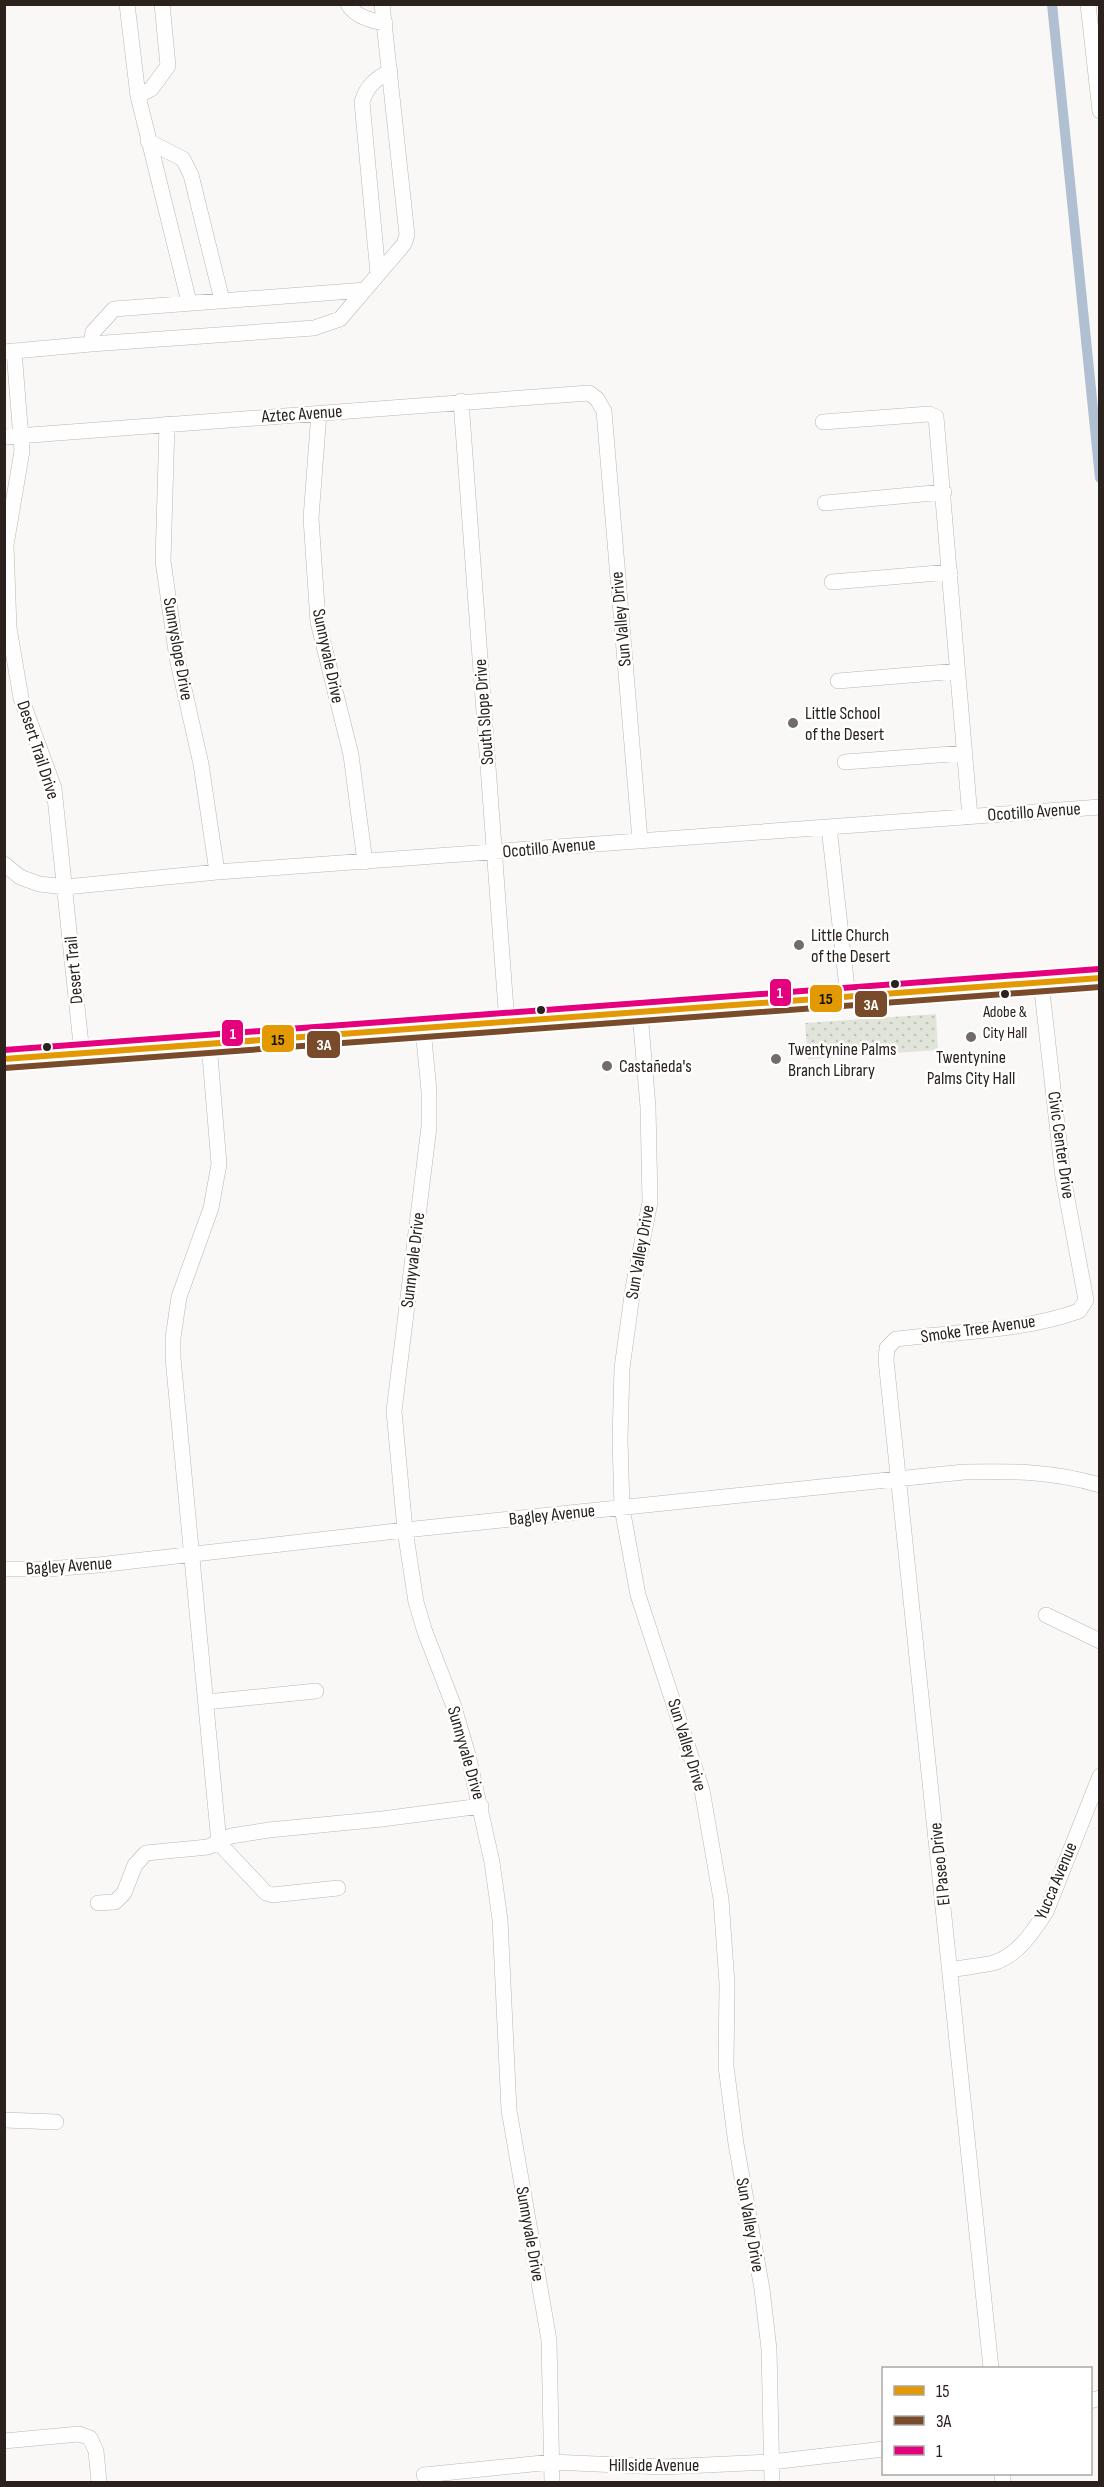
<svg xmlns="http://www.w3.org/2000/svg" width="1104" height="2487" font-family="'Sofia Sans Condensed',sans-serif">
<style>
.grass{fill:url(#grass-dots)}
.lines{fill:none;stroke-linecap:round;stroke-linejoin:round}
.canal{stroke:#b1bfd2;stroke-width:10}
.minor-casing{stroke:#bbb6b3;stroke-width:16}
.major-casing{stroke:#bbb6b3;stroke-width:20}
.minor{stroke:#fefefe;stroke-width:15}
.major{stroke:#fefefe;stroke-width:18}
.bus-1-casing{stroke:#fff;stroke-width:10}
.bus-2-casing{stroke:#fff;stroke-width:10}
.bus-3-casing{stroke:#fff;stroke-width:10}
.bus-1{stroke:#e39903;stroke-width:6}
.bus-2{stroke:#7a4b2a;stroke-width:6}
.bus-3{stroke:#e5007d;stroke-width:6}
.poi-dot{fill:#736c69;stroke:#fff;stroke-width:2}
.bus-dot{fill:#2b211d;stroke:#fff;stroke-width:2}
.labels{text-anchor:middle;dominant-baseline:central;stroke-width:5;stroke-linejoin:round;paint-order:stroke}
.bus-label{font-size:16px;fill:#2b211d;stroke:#fff}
.street-label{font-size:18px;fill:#2b211d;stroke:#fff}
.poi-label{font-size:18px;fill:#2b211d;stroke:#fff;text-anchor:start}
.line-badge{stroke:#fff;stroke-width:2}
.badge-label{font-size:16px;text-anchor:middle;font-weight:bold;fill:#fff}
.pale-badge-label{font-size:16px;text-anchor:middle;font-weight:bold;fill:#111}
</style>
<defs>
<pattern id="grass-dots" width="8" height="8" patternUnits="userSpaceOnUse" patternTransform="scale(1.5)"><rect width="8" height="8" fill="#e1e5d9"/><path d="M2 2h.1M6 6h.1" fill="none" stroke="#c1c4ba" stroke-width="1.8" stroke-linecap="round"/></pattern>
</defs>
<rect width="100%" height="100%" fill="#faf8f6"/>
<!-- grass -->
<path class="grass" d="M936,1014l2,36 -130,9 -3,-36z"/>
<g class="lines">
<!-- canal -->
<path class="canal" d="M1052,4l48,474"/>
<!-- minor casing -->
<g class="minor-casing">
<path id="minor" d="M127,4l11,92 51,206
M348,4c7,13 24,17 37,19
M1088,4l12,107
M138,96l13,-7 17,-23 -6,-62
M148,141l35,18 8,16 31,125
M378,274l-16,-172c5,-16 13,-23 28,-31
M91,344l223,-16 26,-9 64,-75 3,-9 -25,-231
M14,351l8,100 -16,94 3,83 12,70 33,90 28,266
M4,352l87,-8 2,-12 21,-23 251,-19
M461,401l46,622
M319,413l-8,105 7,104 33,133 14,107
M823,422l106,-8 7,3 34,400
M167,424l-4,137 14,97 24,106 16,108
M4,437l585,-44 8,6 7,12 36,429
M825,503l119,-11
M832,582l118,-10
M838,681l120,-10
M845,762l120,-9
M829,827l19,170
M4,864l16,13 19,7 27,3 151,-15 883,-65
M640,1013l8,94 2,95 -17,86 -11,80 -2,71 2,69 16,87 64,195 19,109 6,85 -1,82 10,78 26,145 7,60 3,133
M423,1029l6,62v36l-35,284 11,119 11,72 9,30 28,72 15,51 24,107 8,58 9,190 40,230 3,142
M209,1044l10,120 -8,44 -32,89 -6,41v20l46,485 47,50 6,2 66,-7
M4,1569h44l50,-4 307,-35 559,-58c49,-1 88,-1 136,13
M1046,1615l54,26
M206,1702l110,-11
M98,1903l17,-1 9,-9 11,-28 11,-12 62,-6 23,-11 38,-6 113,-11 99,-13
M951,1970c14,-3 28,-4 42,-7 24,-7 40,-31 53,-51l54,-136
M4,2120l52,2
M991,2368l-105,-1008 1,-12 9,-9c58,-7 128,-8 183,-28l7,-11 -23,-123 -22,-195
M1090,2401l10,-3
M4,2441l75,-7 11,4 6,13 3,31
M1002,2474l1,8
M424,2475l128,-13 111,5 108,-5 113,-13"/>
</g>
<!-- major casing -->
<g class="major-casing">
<path id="major" d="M4,1059l1096,-81"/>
</g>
<!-- minor -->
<use href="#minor" class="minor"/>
<!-- major -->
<use href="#major" class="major"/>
<!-- bus-1 casing -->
<g class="bus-1-casing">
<path id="bus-1" d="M4,1059l1096,-81"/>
</g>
<!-- bus-2 casing -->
<g class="bus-2-casing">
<path id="bus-2" d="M5,1068l1095,-81"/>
</g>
<!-- bus-3 casing -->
<g class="bus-3-casing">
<path id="bus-3" d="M4,1050l1095,-81"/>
</g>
<!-- bus-1 -->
<use href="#bus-1" class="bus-1"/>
<!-- bus-2 -->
<use href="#bus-2" class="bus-2"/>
<!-- bus-3 -->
<use href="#bus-3" class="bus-3"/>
</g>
<!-- markers -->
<g class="poi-dot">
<circle cx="793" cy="723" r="6"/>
<circle cx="799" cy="945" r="6"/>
<circle cx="971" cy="1037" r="6"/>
<circle cx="776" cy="1059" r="6"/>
<circle cx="607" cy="1066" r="6"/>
</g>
<g class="bus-dot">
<circle cx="895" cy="984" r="5"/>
<circle cx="1005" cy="994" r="5"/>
<circle cx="541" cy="1010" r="5"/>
<circle cx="47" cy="1047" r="5"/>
</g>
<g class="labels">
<!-- bus labels -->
<g class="bus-label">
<text x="1005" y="1012">Adobe &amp;<tspan x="1005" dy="21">City Hall</tspan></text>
</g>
<!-- street labels -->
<g class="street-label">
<text transform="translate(302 414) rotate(-4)">Aztec Avenue</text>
<text transform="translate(621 619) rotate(-95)">Sun Valley Drive</text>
<text transform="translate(178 649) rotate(80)">Sunnyslope Drive</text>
<text transform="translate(328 656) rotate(78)">Sunnyvale Drive</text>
<text transform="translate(484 712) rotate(-94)">South Slope Drive</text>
<text transform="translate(38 750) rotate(72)">Desert Trail Drive</text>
<text transform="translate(1034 812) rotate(-4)">Ocotillo Avenue</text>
<text transform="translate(549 848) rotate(-5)">Ocotillo Avenue</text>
<text transform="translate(74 970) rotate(-95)">Desert Trail</text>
<text transform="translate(1061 1145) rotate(82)">Civic Center Drive</text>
<text transform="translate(640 1252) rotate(-80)">Sun Valley Drive</text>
<text transform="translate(413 1260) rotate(-83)">Sunnyvale Drive</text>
<text transform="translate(978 1329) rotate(-8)">Smoke Tree Avenue</text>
<text transform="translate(552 1515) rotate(-6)">Bagley Avenue</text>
<text transform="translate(69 1566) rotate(-4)">Bagley Avenue</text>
<text transform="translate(687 1745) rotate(73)">Sun Valley Drive</text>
<text transform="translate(466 1753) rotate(74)">Sunnyvale Drive</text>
<text transform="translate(940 1864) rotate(-96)">El Paseo Drive</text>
<text transform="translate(1056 1881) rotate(-67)">Yucca Avenue</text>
<text transform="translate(750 2225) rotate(80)">Sun Valley Drive</text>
<text transform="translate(530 2234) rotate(80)">Sunnyvale Drive</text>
<text x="654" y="2465">Hillside Avenue</text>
</g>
<!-- poi labels -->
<g class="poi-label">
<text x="805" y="713">Little School<tspan x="805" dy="21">of the Desert</tspan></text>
<text x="811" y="935">Little Church<tspan x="811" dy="21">of the Desert</tspan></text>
<text x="788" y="1049">Twentynine Palms<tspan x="788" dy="21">Branch Library</tspan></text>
<text x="971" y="1057" text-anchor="middle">Twentynine<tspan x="971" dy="21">Palms City Hall</tspan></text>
<text x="619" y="1066">Castañeda's</text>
</g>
</g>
<g class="line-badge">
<rect x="769" y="978" width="23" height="29" rx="6" fill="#e5007d"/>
<rect x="809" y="984" width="34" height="29" rx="6" fill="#e39903"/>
<rect x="854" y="990" width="34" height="28" rx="6" fill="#7a4b2a"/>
<rect x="221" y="1019" width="23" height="28" rx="6" fill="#e5007d"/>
<rect x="261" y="1024" width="34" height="29" rx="6" fill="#e39903"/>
<rect x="306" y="1030" width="35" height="29" rx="6" fill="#7a4b2a"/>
</g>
<g class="badge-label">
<text x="780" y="998">1</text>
<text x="871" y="1010">3A</text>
<text x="233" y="1039">1</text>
<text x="324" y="1050">3A</text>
</g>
<g class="pale-badge-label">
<text x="826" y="1004">15</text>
<text x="278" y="1045">15</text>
</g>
<!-- border -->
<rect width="1104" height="2487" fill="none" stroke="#2b211d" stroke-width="12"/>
<!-- legend -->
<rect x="882" y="2367" width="210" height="108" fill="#ffffff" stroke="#aaa6a5" stroke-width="1.5"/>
<rect x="894" y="2386" width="30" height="9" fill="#e39903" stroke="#aaa6a5" stroke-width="1.5"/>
<text x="936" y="2397" font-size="18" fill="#2b211d">15</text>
<rect x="894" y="2416" width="30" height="9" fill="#7a4b2a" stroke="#aaa6a5" stroke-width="1.5"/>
<text x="936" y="2427" font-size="18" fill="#2b211d">3A</text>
<rect x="894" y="2446" width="30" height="9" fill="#e5007d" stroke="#aaa6a5" stroke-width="1.5"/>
<text x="936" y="2457" font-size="18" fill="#2b211d">1</text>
</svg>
